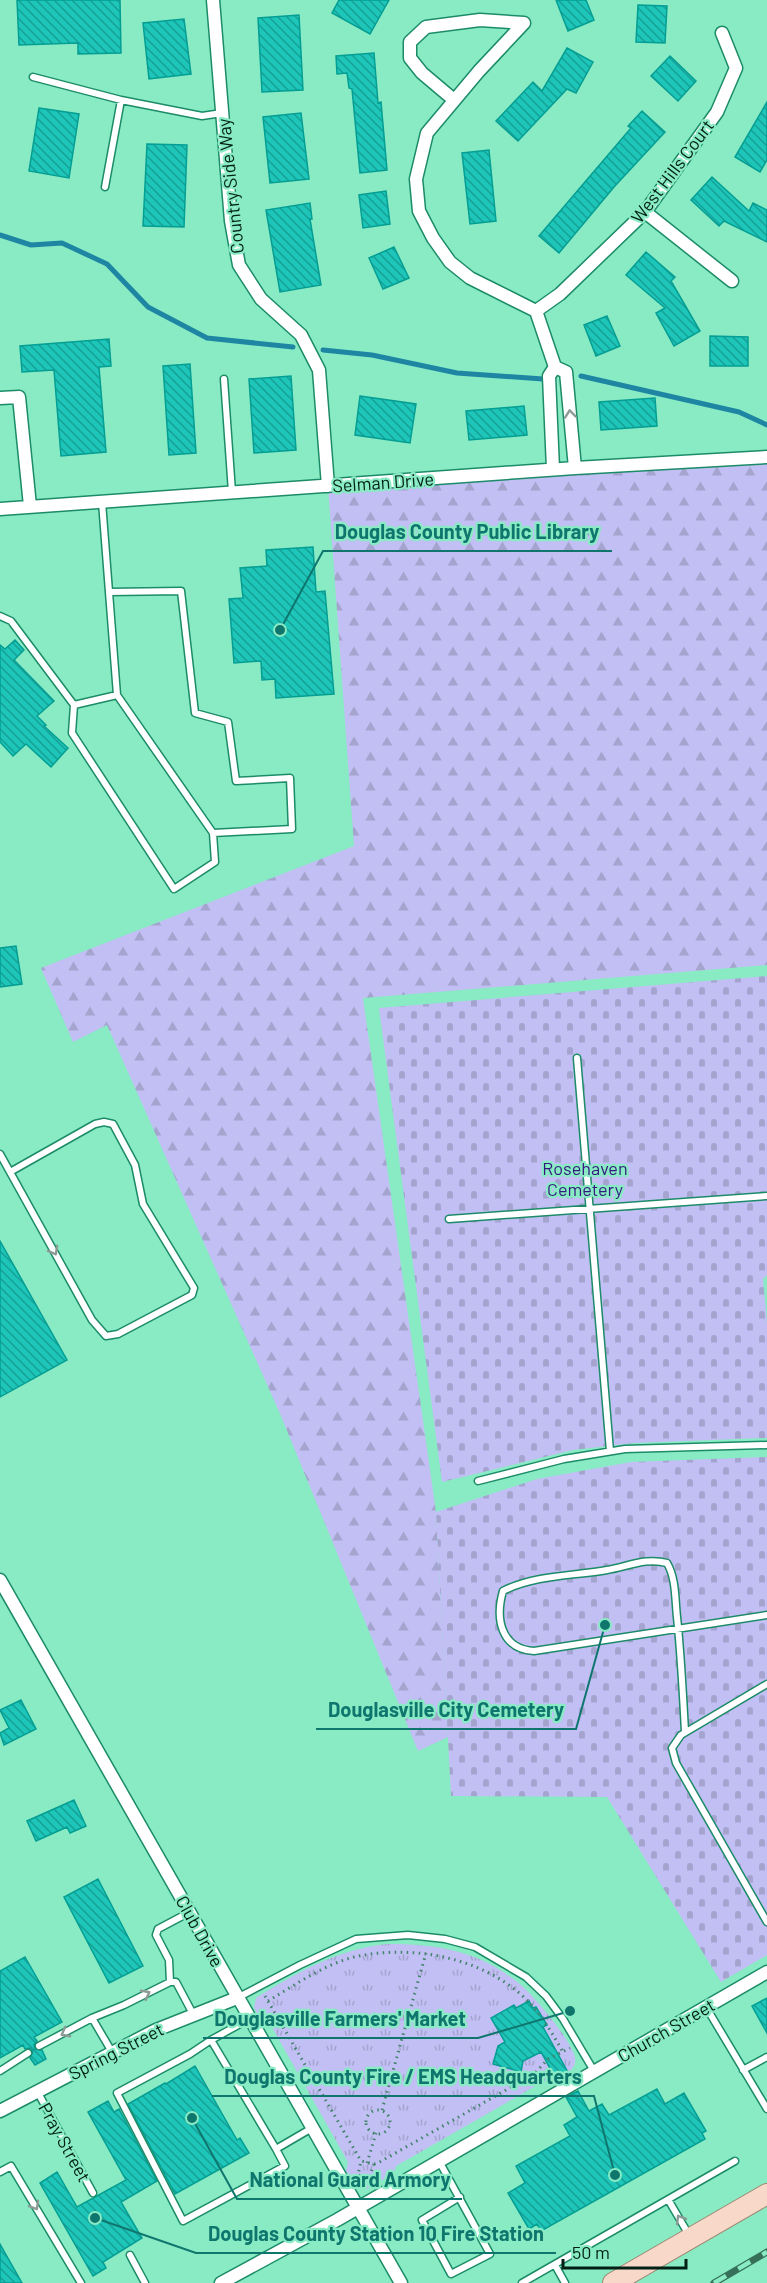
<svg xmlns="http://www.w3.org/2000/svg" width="767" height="2283" font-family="Barlow,sans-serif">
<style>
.forest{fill:url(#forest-firs)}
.cemetery{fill:url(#cemetery-stones)}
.park{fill:url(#park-tufts)}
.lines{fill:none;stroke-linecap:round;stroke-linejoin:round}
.stream{stroke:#1e86a2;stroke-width:5}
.building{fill:url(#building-back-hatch);stroke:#059e93;stroke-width:1.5}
.lane-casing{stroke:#1c8b68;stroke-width:9}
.street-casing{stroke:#1c8b68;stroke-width:15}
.primary-casing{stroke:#9f8773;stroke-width:22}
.path{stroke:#42826a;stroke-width:3;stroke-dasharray:1.5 4.5;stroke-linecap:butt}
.lane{stroke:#fff;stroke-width:6}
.street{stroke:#fff;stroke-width:12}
.primary{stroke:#f8d9c9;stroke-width:20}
.rail-casing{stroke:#366f5a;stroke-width:7}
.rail{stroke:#88ebc4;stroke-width:4.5;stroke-dasharray:14;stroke-linecap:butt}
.oneway{stroke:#8d9b96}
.labels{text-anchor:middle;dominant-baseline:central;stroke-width:4.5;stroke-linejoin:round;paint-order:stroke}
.street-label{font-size:18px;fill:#012015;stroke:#88ebc4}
.park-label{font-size:18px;fill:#34187e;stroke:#88ebc4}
.leader{fill:none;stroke:#0f766e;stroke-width:2}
.callout-dot{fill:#0f766e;stroke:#88ebc4;stroke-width:2}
.callout-label{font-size:20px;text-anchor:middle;font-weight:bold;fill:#0f766e;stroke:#88ebc4;stroke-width:4.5;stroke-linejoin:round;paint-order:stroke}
</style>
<defs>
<pattern id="forest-firs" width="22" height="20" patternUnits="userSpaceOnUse" patternTransform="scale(1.5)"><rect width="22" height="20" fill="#c1bff3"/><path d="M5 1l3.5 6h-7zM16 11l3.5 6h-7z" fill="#a4a4cf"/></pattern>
<pattern id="cemetery-stones" width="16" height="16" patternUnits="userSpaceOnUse" patternTransform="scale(1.5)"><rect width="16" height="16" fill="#c1bff3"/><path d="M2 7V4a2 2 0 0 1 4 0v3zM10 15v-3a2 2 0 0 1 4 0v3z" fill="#a4a4cf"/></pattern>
<pattern id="park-tufts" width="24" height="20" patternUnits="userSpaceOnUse" patternTransform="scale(1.5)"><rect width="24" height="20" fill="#c1bff3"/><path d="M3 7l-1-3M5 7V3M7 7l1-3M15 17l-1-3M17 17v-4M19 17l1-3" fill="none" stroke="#a4a4cf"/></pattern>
<pattern id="building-back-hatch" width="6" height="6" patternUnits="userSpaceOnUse" patternTransform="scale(1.5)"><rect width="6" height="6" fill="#1dc6b9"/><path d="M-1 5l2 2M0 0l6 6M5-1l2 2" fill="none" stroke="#17a095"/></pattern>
</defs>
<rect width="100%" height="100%" fill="#88ebc4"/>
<!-- forest -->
<path class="forest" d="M767,458v507l-404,33 73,514 12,225 -30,14 -137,-335 -174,-391 -34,17 -32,-74 313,-122 -26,-360z"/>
<!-- cemetery -->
<path class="cemetery" d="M767,976v299l-4,4 4,44v115l-132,5 -62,7 -131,32 -63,-474z
M767,1457v498l-46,27 -114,-185 -156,-1 -15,-284 101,-33 94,-17z"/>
<!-- park -->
<path class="park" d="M386,1944c32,0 61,2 91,14 15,6 31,16 44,27 12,10 59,64 54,78 -3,11 -13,11 -22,13l-157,90 -2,7 -27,16 -14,-5 -7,-13 2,-9 -79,-140 -10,-3 -5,-12 2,-9c39,-25 83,-49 130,-54z"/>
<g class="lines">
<!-- stream -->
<path class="stream" d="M0,235l31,10 31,-2 45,21 41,43 59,31 86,9
M323,350l49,5 85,18 86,6
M581,376l158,36 28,13"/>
</g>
<!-- building -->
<path class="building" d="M17,0h103l1,53 -43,1v-11l-59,2z
M339,0h50l-19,34 -38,-21z
M556,0h30l8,20 -26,11z
M638,5l29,1 -2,37 -29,-1z
M299,15l4,75 -41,2 -4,-74z
M184,19l7,55 -42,5 -6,-56z
M567,48l26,14 -17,31 -9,-4 -49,52 -22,-20 37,-39 9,9z
M374,53l4,50 3,-1 6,68 -27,3 -8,-84 -3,-1 -2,-15 -10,1 -1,-18z
M670,56l26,25 -18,20 -27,-25z
M767,102v58l-7,12 -25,-15z
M39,108l40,6 -10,64 -40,-7z
M642,111l23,21 -51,55 -55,66 -20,-17 92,-108 -3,-2z
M301,113l8,66 -39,4 -7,-66z
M147,144l40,1 -3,82 -41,-1z
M489,150l7,71 -26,3 -8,-71z
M712,177l37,34 4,-8 14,7v32l-43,-21 -5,5 -28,-26z
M386,191l4,33 -27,4 -4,-33z
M310,203l2,16h-2l11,66 -41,7 -14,-82z
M394,247l15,31 -26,11 -14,-31z
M646,252l29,25 -4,4 29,50 -26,15 -18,-33 9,-5 -39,-33z
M607,316l13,30 -24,10 -12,-31z
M710,336l38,1v29h-38z
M109,339l2,27 -12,1 7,85 -45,4 -7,-86 -32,2 -2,-26z
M190,364l6,89 -27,2 -6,-89z
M291,376l5,74 -42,3 -5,-74z
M360,396l56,8 -6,39 -55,-8z
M655,398l2,28 -56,4 -2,-28z
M524,406l3,29 -58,5 -3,-29z
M313,547l3,45 9,-1 9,103 -58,4 -1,-19 -13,1 -1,-19 -27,2 -5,-64 14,-1 -3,-30 27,-2 -1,-16z
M15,640l9,10 -10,10 40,41 -17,15 9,9 -2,1 24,22 -17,19 -25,-23 -13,12 -13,-14v-97l5,4z
M16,946l6,38 -22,3v-39z
M0,1241l67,119 -67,37z
M21,1700l15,29 -32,16 -4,-12 9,-5 -9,-18z
M74,1800l12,26 -16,7 -3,-6 -31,14 -9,-20z
M98,1879l45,87 -34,17 -45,-86z
M25,1957l37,65 -28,15 3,4 -3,4 1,4 7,1 4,9 -11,6 -5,-7 3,-7 -3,-3 -5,1 -2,-4 -23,13v-87z
M767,1998v35l-15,-27z
M529,2001l4,7 3,-1 11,18 -4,2 27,49 -12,7 -17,-31 -18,9 -2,11 -28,-8 5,-18 7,-4 -14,-24 23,-13 2,3z
M195,2066l42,74 3,-2 9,15 -74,41 -47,-90 37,-21 1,1z
M657,2089l8,15 19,-11 22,38 -4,2 3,6 -164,92 -4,-7 -8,5 -21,-36 17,-10 -9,-17 54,-30 -6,-11 13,-8 -11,-20 12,-6 11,20 13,-7 7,11z
M108,2101l6,11 5,-3 38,72 -36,21 21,36 -39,24 3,6 -13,8 -53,-93 17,-11 20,35 49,-27 -38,-68z
M0,2244l22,39h-22z"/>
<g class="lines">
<!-- lane casing -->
<g class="lane-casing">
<path id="lane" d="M33,77l88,23 81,16 20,-3
M105,187l16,-87
M224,379l8,113
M102,502l15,193 96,138 79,-4 -2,-51 -54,3 -8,-59 -33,-9 -14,-122 -72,1
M0,616l11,5 63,84
M117,695l-43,10 -2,28 102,156 41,-27 -2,-29
M577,1058l33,393
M0,1154l92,166 14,16 12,-2 74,-39 2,-7 -51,-84 -8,-39 -22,-41 -9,-2 -9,2 -85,48
M449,1219l318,-23
M478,1481l86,-22 61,-10 142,-4
M767,1684l-86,51 -9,13 4,15 91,159
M685,1732c-2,-38 -4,-77 -8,-115 -2,-18 -1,-39 -10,-54 -21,-6 -40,4 -60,7 -34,6 -73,5 -104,21 -8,28 -2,58 31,60l233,-36
M170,1982l-1,-22 -13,-25 2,-6 32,-17
M239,1997l61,-32 56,-26 52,-4 37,4 30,8 51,30 20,19 17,23 31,52
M706,2007l61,102
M92,2018l32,-13 46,-23h6l17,32
M249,2019l-38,21 65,109 36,-21
M211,2040l-21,14 -73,39 66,128 102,-55 -9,-17
M39,2046l53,-28 20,34
M743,2070l24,-13
M0,2071l28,-18
M37,2091l56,102
M439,2161l51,93 -39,20 -29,-54 38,-23
M0,2172l11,-6 70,117
M669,2201l20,34
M130,2255l15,28
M555,2265l10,18
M522,2283l213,-122"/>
</g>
<!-- street casing -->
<g class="street-casing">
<path id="street" d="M213,0l18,221 8,44 22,34 40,36 18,35 9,116
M454,100l-32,-27 -12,-15v-16l16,-15 54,-7 44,3 -45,48 -52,62 -11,46 3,32 14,27 17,24 20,16 66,33
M645,212l87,69
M536,311l24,-17 85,-82 72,-100 19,-44 -14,-35
M536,311l19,56 11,5 9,96
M0,398l19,-1 11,109
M553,469l-4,-93 6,-9
M0,509l575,-41 192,-11
M0,1580l401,703
M0,2111l156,-81 81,-32
M221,2283l116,-63 430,-248"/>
</g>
<!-- primary casing -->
<g class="primary-casing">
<path id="primary" d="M613,2283l154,-89"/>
</g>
<!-- path -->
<path class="path" d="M265,1996l96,165
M268,2001c27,-16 55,-36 86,-44 58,-13 128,0 172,42 15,15 26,34 37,53
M382,2110l44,-157
M366 2122a12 12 0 1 1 24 0a12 12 0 1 1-24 0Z
M367,2163l9,-30
M374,2164l-5,14 -11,-3 3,-14 13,3 4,-1 156,-89 14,-15 22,-11"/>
<!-- lane -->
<use href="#lane" class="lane"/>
<!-- street -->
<use href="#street" class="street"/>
<!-- primary -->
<use href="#primary" class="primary"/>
<!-- rail casing -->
<g class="rail-casing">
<path id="rail" d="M714,2283l53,-31"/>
</g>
<!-- rail -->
<use href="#rail" class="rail"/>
</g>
<!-- one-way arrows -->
<defs><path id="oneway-chevron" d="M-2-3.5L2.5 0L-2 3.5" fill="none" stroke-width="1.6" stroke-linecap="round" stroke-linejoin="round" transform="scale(1.5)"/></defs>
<g class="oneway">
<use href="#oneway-chevron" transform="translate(570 414) rotate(-96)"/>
<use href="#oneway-chevron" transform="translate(54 1251) rotate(61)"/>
<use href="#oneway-chevron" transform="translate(146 1994) rotate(-27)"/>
<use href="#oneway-chevron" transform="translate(65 2033) rotate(152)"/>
<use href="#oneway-chevron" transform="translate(35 2206) rotate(59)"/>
<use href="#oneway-chevron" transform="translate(680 2219) rotate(-121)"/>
</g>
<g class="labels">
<!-- street labels -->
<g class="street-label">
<text transform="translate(672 171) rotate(-53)">West Hills Court</text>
<text transform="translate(230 186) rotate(-96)">Country Side Way</text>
<text transform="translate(383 482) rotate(-4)">Selman Drive</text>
<text transform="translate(200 1931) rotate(61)">Club Drive</text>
<text transform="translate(666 2030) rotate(-30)">Church Street</text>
<text transform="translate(116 2051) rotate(-27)">Spring Street</text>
<text transform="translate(65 2142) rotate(61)">Pray Street</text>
</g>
<!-- park labels -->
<g class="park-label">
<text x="585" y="1168">Rosehaven<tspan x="585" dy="21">Cemetery</tspan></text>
</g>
</g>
<!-- callouts -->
<path class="leader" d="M280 630L323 551H612M605 1625L576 1729H316M570 2011L478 2038H203M615 2175L594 2096H212M192 2118L237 2199H462M95 2218L196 2253H556"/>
<g class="callout-dot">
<circle cx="280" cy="630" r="6"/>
<circle cx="605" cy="1625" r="6"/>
<circle cx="570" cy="2011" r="6"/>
<circle cx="615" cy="2175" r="6"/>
<circle cx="192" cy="2118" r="6"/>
<circle cx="95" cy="2218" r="6"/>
</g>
<g class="callout-label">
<text x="467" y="539">Douglas County Public Library</text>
<text x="446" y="1717">Douglasville City Cemetery</text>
<text x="340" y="2026">Douglasville Farmers' Market</text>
<text x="403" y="2084">Douglas County Fire / EMS Headquarters</text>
<text x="350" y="2187">National Guard Armory</text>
<text x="376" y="2241">Douglas County Station 10 Fire Station</text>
</g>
<!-- scale -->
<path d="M563 2259v9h123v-9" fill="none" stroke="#012015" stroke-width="3"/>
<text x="572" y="2259" font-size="18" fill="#012015" stroke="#88ebc4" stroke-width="4.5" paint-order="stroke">50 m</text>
</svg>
